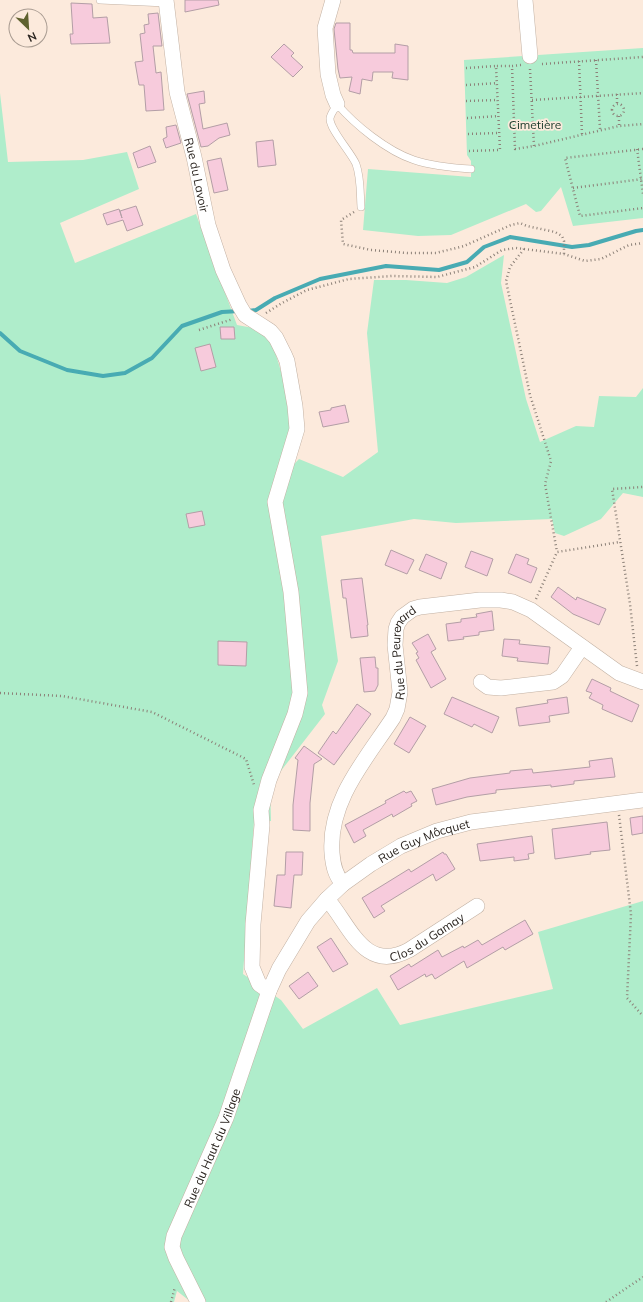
<svg xmlns="http://www.w3.org/2000/svg" width="643" height="1302" font-family="Mulish,sans-serif">
<style>
.green{fill:#afedcb}
.lines{fill:none;stroke-linecap:round;stroke-linejoin:round}
.stream{stroke:#48abb3;stroke-width:4}
.building{fill:#f7cbdc;stroke:#b39ea6}
.service-casing{stroke:#c2b1a3;stroke-width:8}
.minor-casing{stroke:#c2b1a3;stroke-width:16}
.path{stroke:#8c8178;stroke-width:2.5;stroke-dasharray:1 3;stroke-linecap:butt}
.service{stroke:#fff;stroke-width:7}
.minor{stroke:#fff;stroke-width:15}
.labels{text-anchor:middle;dominant-baseline:central;stroke-width:3.5;stroke-linejoin:round;paint-order:stroke}
.park-label{font-size:12px;fill:#183929;stroke:#fceadc}
.street-label{font-size:12px;fill:#2b2520;stroke:#fceadc}
</style>
<rect width="100%" height="100%" fill="#fceadc"/>
<!-- green -->
<path class="green" d="M643,48v170l-70,8 -12,-39 -20,24 -5,1 -10,-8 -75,31 -33,1 -55,-6 5,-61 103,8v-16l-4,-6 -3,-95z
M0,93l8,69 75,-2 44,-8 12,37 -79,34 15,40 121,-49 41,111 22,4 13,13 19,62 -1,34 -18,49 27,-28 44,18 35,-25 -11,-119 7,-53h32l41,3 19,-6 38,-22 -3,28 25,116 14,43 36,-16 18,1 5,-31 37,1 7,-9v109l-20,-4 -22,26 -37,17 -9,-3 -3,-14 -96,4 -42,-4 -93,17 17,125 -16,44 3,9 -55,71 1,36 -17,1 -11,152 38,26 22,29 74,-41 23,37 153,-36 -15,-57 105,-31v401h-452l-14,-11 -3,11h-174z"/>
<g class="lines">
<!-- stream -->
<path class="stream" d="M248,311l8,-1 19,-12 45,-19 66,-13 53,4 28,-8 17,-15 26,-10 62,10 17,-2 47,-14 7,-1
M0,333l20,18 47,19 36,6 22,-3 27,-15 30,-32 40,-14 18,-1"/>
</g>
<!-- building -->
<path class="building" d="M185,0h33l1,5 -34,7z
M71,3l21,1 1,14 14,-1 3,26 -39,1 -1,-10h3z
M158,13l4,33h-9l3,27 5,-1 3,38 -18,1 -2,-26h-5l-4,-23 8,-1 -3,-27 5,-1 -1,-8 5,-1 -1,-10z
M336,23h14v27h2l1,3h42v-9l13,2v34l-16,-2 1,-6h-20l-1,9 -10,-2 -2,15 -11,-3 3,-14 -12,1 -2,-9 -4,-40z
M284,44l10,9 -3,3 12,11 -10,10 -22,-20z
M204,91l1,12 -6,1 4,25 24,-6 3,12 -11,3 -11,8 -7,1 -14,-53z
M176,125l5,18 -15,5 -3,-9 4,-2 -1,-10z
M273,140l3,25 -18,2 -2,-25z
M150,146l6,16 -18,6 -5,-15z
M221,158l7,32 -14,3 -7,-32z
M136,206l7,19 -16,6 -4,-11 -16,5 -4,-11 16,-5 3,9 -2,-7z
M220,327h14l1,12h-14z
M210,344l6,23 -15,4 -6,-23z
M345,405l4,17 -26,5 -4,-15 12,-2v-2z
M202,511l3,14 -16,3 -3,-14z
M391,550l23,10 -7,14 -22,-9z
M471,551l22,8 -6,17 -22,-9z
M426,554l21,9 -6,16 -22,-9z
M516,554l13,5 -2,5 10,4 -6,15 -23,-10z
M362,578l6,47h-1l1,11 -17,2 -5,-40h-3l-2,-18z
M558,587l18,13 1,-3 29,12 -7,16 -26,-11 -22,-17z
M492,611l2,19 -15,2v3l-16,2 1,2 -16,2 -2,-17 15,-2v-3l16,-2 -1,-3z
M428,634l8,15 -5,3 15,27 -15,9 -15,-28 3,-2 -3,-5 2,-1 -6,-9z
M504,639l16,1 -1,4 31,3 -2,17 -31,-3 1,-3 -16,-2z
M218,641l29,1 -1,24 -28,-1z
M375,657l1,11h2v17l-3,6 -11,1 -4,-34z
M592,679l19,9 -1,3 29,14 -7,17 -30,-13 1,-4 -14,-7 3,-5 -6,-2z
M452,697l47,20 -7,16 -18,-9 -2,3 -28,-13z
M567,697l2,16 -20,3 1,6 -31,4 -3,-18 32,-5 -1,-3z
M357,704l14,10 -37,51 -16,-12 15,-22 3,3z
M410,717l16,9 -17,27 -15,-9z
M304,746l18,13 -8,5 -4,39v28l-17,-1v-25l5,-45 -3,-2z
M612,758l3,19 -41,4v3l-23,3v-2l-55,5v3l-29,4 -31,8 -4,-16 38,-11 40,-5v-2l22,-2 1,4 57,-6 -1,-6z
M404,791l2,2 5,-2 6,10 -6,3 1,2 -19,11 -1,-3 -29,16 3,6 -12,7 -9,-18 41,-22 -1,-2z
M643,816v17l-11,2 -2,-17z
M607,822l3,28 -20,2 1,2 -36,5 -3,-30z
M532,836l2,17 -6,1 1,5 -15,2v-4l-34,4 -3,-17z
M286,852h17l-1,23h-8l-3,33 -17,-2 3,-31h8z
M443,852l1,2h2l9,15 -19,12 -3,-7 -52,32 4,5 -11,7 -12,-20 47,-29 2,3z
M525,920l8,14 -28,16 -2,-3 -36,21 -3,-7 -29,18 -3,-5 -6,3 -1,-3 -27,16 -8,-14 19,-12 2,3 27,-17 4,7 21,-11 1,2 14,-8 4,5z
M331,938l17,26 -15,8 -16,-25z
M308,972l10,14 -19,13 -10,-13z"/>
<g class="lines">
<!-- service casing -->
<g class="service-casing">
<path id="service" d="M100,0l66,3
M361,207c-1,-14 0,-29 -5,-43 -5,-12 -27,-35 -26,-46 1,-5 5,-9 7,-14 18,21 50,47 77,56 15,5 41,8 57,9"/>
</g>
<!-- minor casing -->
<g class="minor-casing">
<g id="minor">
<path id="s1" d="M166,0l11,92 17,65 14,68 15,45 16,35 6,10 25,16 6,7 8,16 3,7 8,45 2,23 -22,73 16,90 9,101 -5,21 -26,66 -8,30 1,15 -9,99 -1,43 7,17 10,7"/>
<path d="M333,0l-8,28 3,46 5,21 4,9"/>
<path d="M525,0l5,56"/>
<path d="M481,682l7,5 13,1 52,-6 9,-6 20,-29"/>
<path id="s2" d="M343,884c-8,-9 -10,-19 -11,-31 -4,-52 34,-94 61,-135l4,-9 3,-17 -5,-47 1,-16 2,-6 4,-6 11,-8 7,-2 60,-7h21l12,2 18,8 88,63 24,9"/>
<path id="s3" d="M327,899c23,26 37,75 82,51l68,-44"/>
<path id="s4" d="M198,1302l-22,-44 -4,-11 2,-11 52,-118 43,-127 10,-22 29,-48 19,-22 16,-15 28,-20 30,-18 36,-15 34,-9 172,-22"/>
</g>
</g>
<!-- path -->
<path class="path" d="M596,60l4,69
M579,61l3,73
M542,64l101,-7
M521,65l-9,1 3,83 19,-3 85,-20 24,-2
M466,68l30,-2
M530,69l4,77
M466,85l31,-2
M617,94v11
M532,100l111,-7
M466,101l32,-1
M612 110a6 6 0 1 1 12 0a6 6 0 1 1-12 0Z
M619,116v10
M467,118l31,-2
M468,134l31,-1
M637,149l6,45
M643,149l-78,9 15,58 63,-8
M469,151l31,-1 -4,-84h16
M573,188l70,-9
M354,212l-13,8 2,24 28,6 36,3h29l28,-7 47,-21 9,-2 7,3 28,6 7,4 2,5v13
M524,249l-14,18 -4,14 24,114 21,66 -6,23 12,68
M266,313l16,-10 25,-13 42,-11 43,-3 45,1 38,-10 27,-17 14,-2 48,6 21,7 16,-2 28,-14 14,-2
M199,330l34,-11
M536,599l21,-47 63,-10
M637,666l-7,-62 -18,-115 31,-2
M0,693l62,3 90,16 94,47 8,26
M619,815l12,99 -4,84 16,18
M171,1302l4,-15
M606,1302l37,-25"/>
<!-- service -->
<use href="#service" class="service"/>
<!-- minor -->
<use href="#minor" class="minor"/>
</g>
<g class="labels">
<!-- park labels -->
<g class="park-label">
<text x="535" y="124">Cimetière</text>
</g>
<!-- street labels -->
<g class="street-label">
<text stroke="none"><textPath href="#s1" startOffset="178">Rue du Lavoir</textPath></text>
<text stroke="none"><textPath href="#s2" startOffset="254">Rue du Peurenard</textPath></text>
<text stroke="none"><textPath href="#s4" startOffset="559">Rue Guy Môcquet</textPath></text>
<text stroke="none"><textPath href="#s3" startOffset="131">Clos du Gamay</textPath></text>
<text stroke="none"><textPath href="#s4" startOffset="168">Rue du Haut du Village</textPath></text>
</g>
</g>
<!-- north arrow -->
<g transform="translate(28 28) rotate(155)"><circle r="19" fill="#fceadc" stroke="#a89b91"/>
<path d="M0-3L7 15L0 10L-7 15Z" fill="#5f622f"/>
<text y="-6" font-size="11" font-weight="bold" text-anchor="middle" fill="#2b2520">N</text>
</g>
</svg>
